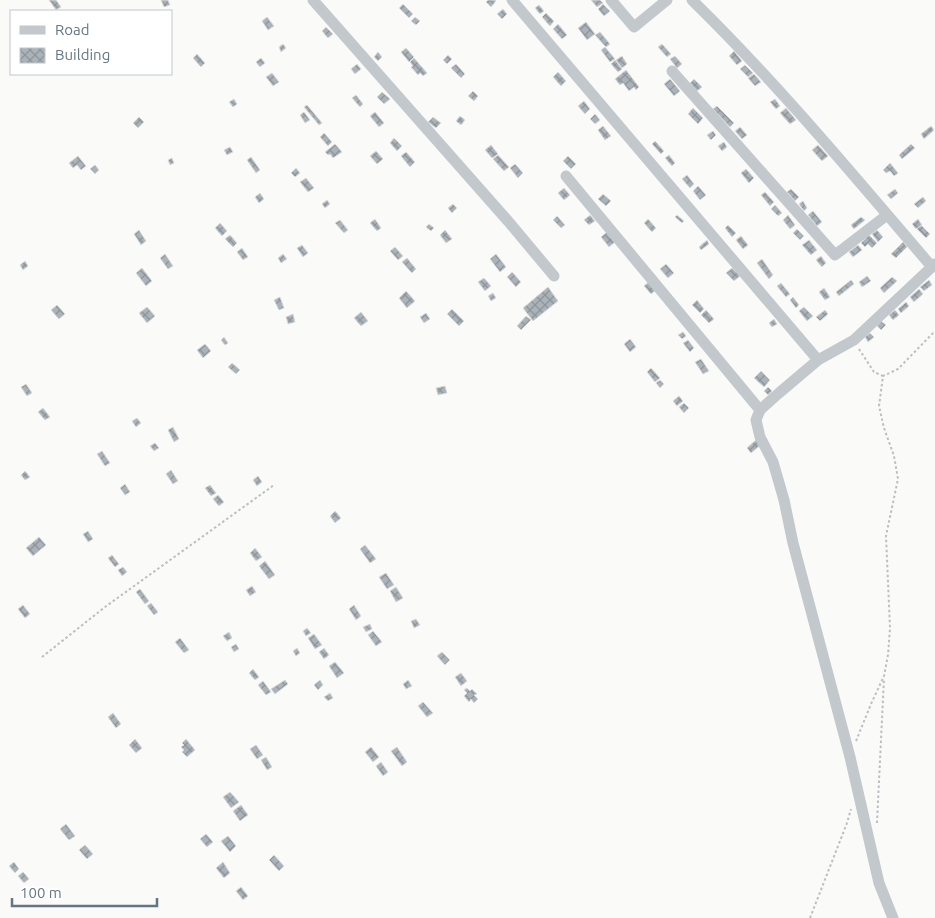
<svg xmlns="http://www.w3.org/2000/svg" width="935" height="918" font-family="Ubuntu,sans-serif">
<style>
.building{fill:url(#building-cross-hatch);stroke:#dcdcda}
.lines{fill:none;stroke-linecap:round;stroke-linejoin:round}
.path{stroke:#bbbfc2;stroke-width:2;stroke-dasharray:2.5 2.5;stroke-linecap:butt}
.street{stroke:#c3c8cc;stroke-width:11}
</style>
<defs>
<pattern id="building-cross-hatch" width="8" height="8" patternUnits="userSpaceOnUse" patternTransform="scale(1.25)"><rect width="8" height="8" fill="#aab3b9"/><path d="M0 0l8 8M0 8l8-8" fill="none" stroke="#8e969c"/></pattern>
</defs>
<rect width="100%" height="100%" fill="#fafaf8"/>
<!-- building -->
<path class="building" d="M49,0h7l5,7 -5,3z
M161,0h7l2,5 -6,2z
M488,0h7l1,1 -5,6 -5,-5z
M591,0h9l3,3 -6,4z
M403,4l10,10 -4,4 -10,-10z
M603,4l7,7 -6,5 -6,-7z
M539,5l5,6 -4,3 -5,-6z
M503,9l4,5 -5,5 -5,-5z
M546,13l8,8 -4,5 -8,-9z
M267,17l7,9 -6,4 -6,-9z
M415,17l5,4 -4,4 -5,-4z
M586,22l9,12 -8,6 -9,-12z
M558,24l9,11 -5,4 -9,-10z
M326,27l7,7 -5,4 -6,-7z
M600,32l10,12 -4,3 -11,-12z
M283,44l3,4 -5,4 -2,-5z
M662,44l9,10 -4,3 -9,-10z
M605,47l10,12 -5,3 -9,-12z
M406,48l8,9 -5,5 -8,-10z
M734,51l8,10 -5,4 -8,-9z
M378,52l4,5 -4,4 -4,-4z
M197,54l8,9 -4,4 -8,-9z
M448,55l4,4 -5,5 -4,-4z
M622,56l5,8 -5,4 -6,-8z
M675,56l7,8 -5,4 -7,-9z
M261,58l4,5 -5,4 -4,-5z
M414,58l13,15 -4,3 -3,-3 -2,2 -7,-8 2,-1 -3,-4z
M615,60l7,9 -4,3 -7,-8z
M357,64l4,5 -6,5 -4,-5z
M456,64l9,10 -4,4 -10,-10z
M745,65l8,8 -5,4 -8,-8z
M626,70l13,17 -3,3 -2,-3 -5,4 -6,-8 -3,2 -5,-6z
M558,72l8,9 -5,5 -8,-9z
M272,73l7,9 -6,4 -7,-9z
M754,74l7,8 -6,4 -7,-8z
M670,79l10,12 -6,5 -10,-12z
M694,79l8,8 -5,4 -7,-8z
M473,91l5,5 -4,5 -6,-5z
M382,92l8,7 -6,5 -7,-7z
M356,95l7,9 -3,3 -8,-9z
M234,99l3,5 -4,3 -4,-5z
M775,99l5,7 -4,3 -6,-7z
M584,101l6,8 -5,5 -7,-8z
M307,105l15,18 -3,2 -15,-18z
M717,106l17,17 -4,4 -17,-18z
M693,108l10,10 -5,6 -10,-10z
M786,108l10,12 -6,4 -10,-11z
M304,112l6,8 -5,3 -5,-8z
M375,112l9,11 -5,4 -9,-11z
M595,114l5,6 -5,4 -5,-5z
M460,116l5,4 -4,5 -5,-4z
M139,117l5,5 -6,6 -5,-5z
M433,117l8,6 -5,5 -8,-6z
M603,126l8,10 -6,4 -7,-10z
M931,126l3,4 -10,9 -3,-5z
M740,127l7,8 -5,4 -7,-8z
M713,131l3,4 -5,5 -4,-5z
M324,133l8,9 -4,4 -8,-9z
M394,138l8,8 -5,5 -7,-8z
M655,141l9,10 -3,3 -9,-10z
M724,142l3,5 -5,4 -4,-5z
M335,144l7,8 -9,6 -3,-4 -2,1 -3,-3z
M911,144l4,4 -13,11 -3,-4z
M491,145l7,9 -6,4 -7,-8z
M818,145l10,11 -6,5 -10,-11z
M230,147l3,5 -6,3 -3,-5z
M376,151l7,8 -6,5 -7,-8z
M406,152l9,10 -5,5 -9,-11z
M498,155l11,12 -5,4 -11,-12z
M669,155l6,8 -3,3 -7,-8z
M78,156l8,10 -5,4 -4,-5 -4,3 -4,-5z
M568,156l8,8 -5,5 -8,-8z
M251,157l9,13 -4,3 -9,-13z
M172,158l2,5 -4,2 -2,-5z
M890,163l8,10 -4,3 -4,-5 -4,2 -3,-3z
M515,164l8,9 -5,5 -8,-10z
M95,165l4,5 -4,4 -5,-5z
M296,168l4,5 -5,4 -4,-4z
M746,169l8,9 -5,5 -8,-10z
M687,175l7,9 -4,4 -8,-9z
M306,178l8,10 -6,4 -8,-10z
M698,186l8,9 -6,5 -7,-9z
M564,188l6,7 -6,5 -6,-7z
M791,189l8,8 -4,4 -8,-9z
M895,189l3,4 -7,6 -4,-4z
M765,192l9,10 -4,4 -9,-11z
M260,193l4,6 -5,4 -4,-6z
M603,194l8,7 -5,5 -8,-7z
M923,197l3,4 -8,7 -4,-4z
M327,200l3,4 -5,4 -3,-4z
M803,201l4,7 -3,3 -5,-7z
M453,204l4,4 -5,5 -4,-5z
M775,205l7,8 -4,3 -7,-7z
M813,211l9,11 -5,4 -9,-11z
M590,215l5,6 -6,4 -5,-5z
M677,215l7,6 -2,2 -7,-6z
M788,215l7,10 -5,4 -7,-9z
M557,216l8,9 -4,3 -8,-8z
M861,217l4,3 -11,9 -3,-4z
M375,219l6,9 -4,3 -7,-8z
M648,219l8,9 -4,4 -8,-9z
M918,219l4,6 -6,4 -4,-5z
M340,220l8,10 -4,3 -9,-10z
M220,223l7,8 -5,5 -7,-8z
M429,224l5,4 -3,3 -5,-4z
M728,225l8,8 -4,4 -7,-9z
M921,225l9,9 -4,4 -9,-9z
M797,229l7,7 -4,4 -7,-7z
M139,230l7,11 -5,4 -7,-11z
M445,230l7,9 -6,4 -6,-8z
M877,230l6,7 -5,5 -6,-8z
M607,232l8,10 -6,5 -8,-10z
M230,235l7,8 -4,4 -8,-8z
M869,235l8,8 -5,5 -4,-4 -3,3 -4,-4z
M741,236l7,9 -5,4 -7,-9z
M707,240l2,4 -8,6 -2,-3z
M809,240l8,10 -6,5 -9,-10z
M903,242l4,5 -11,11 -5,-4z
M302,245l6,8 -5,4 -6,-9z
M858,245l4,5 -9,7 -4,-5z
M395,247l8,9 -5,4 -8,-9z
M242,248l6,9 -5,3 -6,-8z
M165,254l8,12 -5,3 -8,-11z
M283,254l4,5 -6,4 -3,-5z
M496,254l10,13 -6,5 -10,-13z
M821,256l5,7 -4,4 -6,-7z
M407,258l9,11 -4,4 -10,-11z
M762,259l11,16 -4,4 -12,-16z
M25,261l3,5 -5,4 -3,-5z
M666,264l8,9 -6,5 -8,-9z
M142,268l10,13 -6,5 -10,-13z
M732,268l8,8 -6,5 -8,-8z
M512,272l9,10 -5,5 -9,-10z
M867,276l4,5 -9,6 -3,-5z
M892,277l5,4 -13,12 -4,-5z
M484,278l7,8 -6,5 -7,-9z
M851,280l3,4 -15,12 -3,-4z
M929,280l3,5 -8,6 -4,-4z
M649,282l7,8 -5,4 -7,-8z
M781,283l9,11 -4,3 -9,-11z
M548,287l10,14 -25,20 -10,-13z
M824,288l6,9 -5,3 -6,-8z
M919,289l4,5 -9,8 -4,-5z
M406,291l9,10 -8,7 -8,-10z
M493,293l3,5 -5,3 -3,-5z
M280,297l4,11 -5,2 -5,-10z
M793,297l6,8 -3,3 -6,-8z
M697,300l7,9 -4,4 -8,-8z
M906,302l3,4 -8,7 -3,-4z
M57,305l8,9 -6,5 -8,-9z
M147,307l8,9 -8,7 -8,-10z
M804,307l9,9 -6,5 -8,-10z
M452,309l12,12 -5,5 -12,-12z
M706,310l8,9 -5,4 -8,-8z
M825,310l3,4 -8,7 -4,-4z
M895,310l4,5 -6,5 -4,-5z
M361,312l7,9 -7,5 -7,-8z
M426,313l4,6 -6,4 -4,-6z
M293,314l2,8 -7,2 -2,-7z
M526,316l5,4 -10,10 -4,-4z
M774,319l3,5 -5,3 -3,-4z
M881,321l5,4 -5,5 -4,-4z
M683,332l3,4 -4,3 -4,-4z
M870,333l4,4 -6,5 -3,-5z
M224,337l4,6 -3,2 -4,-5z
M630,339l6,8 -6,5 -6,-8z
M688,340l6,8 -4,4 -7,-9z
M205,344l6,7 -8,7 -6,-8z
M701,359l8,12 -6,3 -8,-12z
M232,363l8,7 -4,4 -8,-7z
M651,368l9,10 -5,4 -8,-10z
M761,371l9,9 -6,7 -10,-9z
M660,380l4,4 -4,4 -4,-5z
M26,384l6,9 -5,3 -6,-9z
M445,386l2,7 -9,2 -2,-7z
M768,387l4,4 -4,4 -4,-4z
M679,396l4,5 -6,5 -4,-5z
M684,403l5,5 -5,5 -5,-6z
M43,408l7,9 -5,3 -7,-8z
M137,418l4,5 -5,4 -4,-6z
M173,427l6,12 -5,3 -6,-12z
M757,439l5,5 -11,9 -4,-5z
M155,443l4,5 -5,3 -4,-5z
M102,451l8,12 -5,3 -8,-12z
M171,470l7,11 -5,3 -7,-10z
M25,471l5,6 -5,3 -4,-5z
M258,476l4,6 -5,4 -4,-6z
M125,484l5,8 -5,3 -5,-7z
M210,485l6,8 -5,3 -6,-8z
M218,495l6,7 -5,4 -6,-7z
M335,511l6,7 -6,5 -5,-7z
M88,531l5,8 -5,3 -5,-8z
M39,537l7,8 -13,11 -7,-8z
M365,545l11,14 -6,4 -10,-14z
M255,548l7,9 -6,4 -6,-8z
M112,555l7,9 -4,3 -7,-9z
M265,561l10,14 -6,4 -10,-13z
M123,567l4,5 -5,4 -4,-6z
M386,573l8,12 -7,4 -8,-12z
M252,586l4,6 -6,4 -4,-6z
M396,587l7,11 -7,4 -6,-11z
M140,589l9,12 -4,3 -9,-12z
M151,603l7,9 -4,3 -7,-9z
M23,605l7,9 -5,4 -7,-9z
M354,605l7,11 -5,4 -7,-11z
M416,619l4,6 -6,3 -3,-7z
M370,624l2,5 -6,3 -3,-5z
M307,628l4,5 -5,3 -3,-5z
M373,631l9,11 -6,4 -8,-11z
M229,632l3,6 -5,3 -4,-5z
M314,634l8,11 -7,4 -7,-11z
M180,638l9,12 -5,3 -9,-11z
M236,644l3,5 -5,3 -3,-5z
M297,648l3,5 -4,3 -3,-5z
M324,648l5,7 -5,4 -5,-7z
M442,652l8,8 -5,5 -8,-9z
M335,662l9,11 -7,5 -8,-12z
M253,669l6,8 -4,3 -6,-7z
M461,673l6,8 -6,5 -6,-9z
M285,680l3,4 -13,10 -4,-5z
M320,680l3,5 -5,5 -4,-5z
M408,680l4,6 -6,3 -3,-5z
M263,681l8,11 -5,3 -8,-10z
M467,688l3,3 2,-2 5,5 -3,1 4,4 -4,4 -3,-4 -2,3 -5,-6 3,-3 -3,-3z
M330,693l3,5 -5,3 -4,-4z
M423,702l10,11 -6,4 -9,-11z
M113,713l8,11 -5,4 -8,-11z
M135,739l7,9 -6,5 -7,-8z
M186,739l9,11 -8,7 -5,-5 2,-2 -3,-3 3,-2 -2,-2z
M256,745l7,10 -6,4 -7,-10z
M371,747l8,10 -6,5 -8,-10z
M397,747l10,15 -5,4 -11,-15z
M266,757l6,10 -5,3 -6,-10z
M381,762l7,10 -5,4 -7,-10z
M230,792l9,10 -8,6 -8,-11z
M241,805l7,10 -8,6 -7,-10z
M66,824l9,12 -6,4 -9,-11z
M206,834l7,8 -6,5 -7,-8z
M228,836l8,10 -6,6 -9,-11z
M85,845l8,9 -6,5 -8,-9z
M274,855l10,11 -5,5 -10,-11z
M14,862l5,7 -4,4 -6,-7z
M223,862l7,11 -6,5 -8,-10z
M23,872l6,7 -5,4 -6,-7z
M241,887l7,9 -5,4 -7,-9z"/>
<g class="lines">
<!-- path -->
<path class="path" d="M859,349l15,23 9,4
M42,657l63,-50 169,-122
M856,741l15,-37 13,-28 4,-21 2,-27 -4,-92 12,-57 -4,-23 -10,-28 -5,-22 4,-30 15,-7 37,-38
M877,823l7,-145
M810,918l37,-95 4,-14"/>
<!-- street -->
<path class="street" d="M313,0l195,221 46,55
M512,0l306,360
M611,0l23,27 33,-27
M692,0c86,84 162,176 240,267
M672,71l163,184 52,-40
M566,176l194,234
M893,918l-14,-35 -29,-126 -57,-214 -9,-43 -11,-38 -13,-25 -4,-17 4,-10 19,-17 39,-33 36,-20 81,-76"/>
</g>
<!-- legend -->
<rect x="10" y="10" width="162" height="65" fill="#ffffff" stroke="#c1c8cd"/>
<rect x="20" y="26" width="25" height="8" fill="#c3c8cc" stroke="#c1c8cd"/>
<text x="55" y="35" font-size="15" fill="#657683">Road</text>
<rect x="20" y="48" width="25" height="15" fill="url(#building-cross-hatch)" stroke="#c1c8cd"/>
<text x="55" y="60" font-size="15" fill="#657683">Building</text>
<!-- scale -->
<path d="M12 898v8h145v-8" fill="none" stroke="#657683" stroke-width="2.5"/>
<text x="20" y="898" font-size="15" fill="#657683" stroke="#ffffff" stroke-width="4" paint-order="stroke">100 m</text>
</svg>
